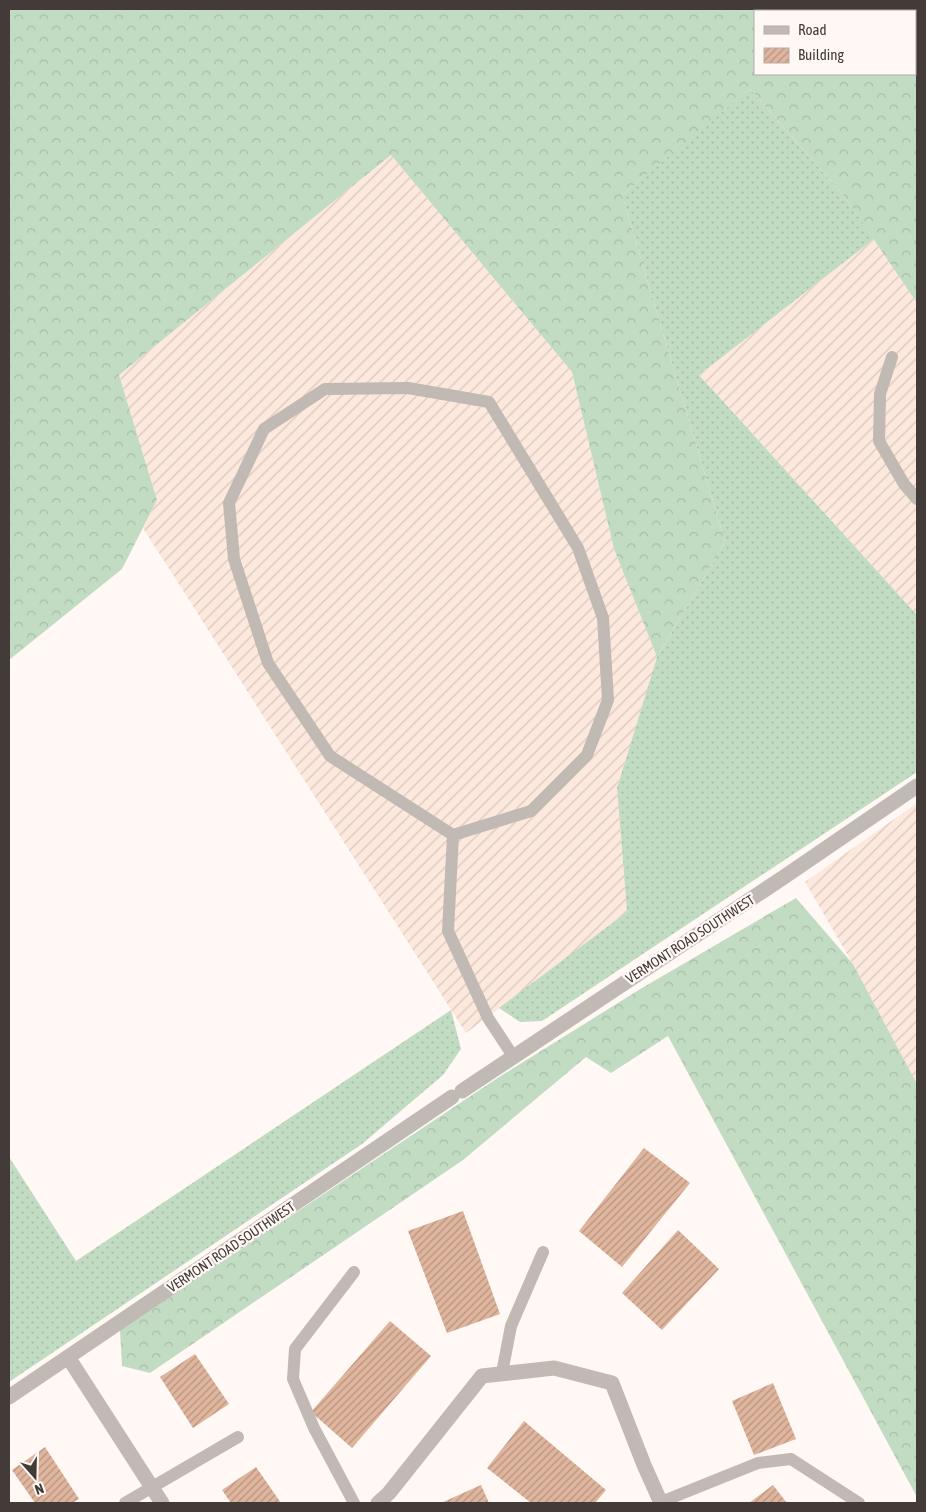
<svg xmlns="http://www.w3.org/2000/svg" width="926" height="1512" font-family="'Asap Condensed',sans-serif">
<style>
.industrial{fill:url(#industrial-furrows)}
.grass{fill:url(#grass-dots)}
.forest{fill:url(#forest-crowns);fill-rule:evenodd}
.building{fill:url(#building-hatch)}
.lines{fill:none;stroke-linecap:round;stroke-linejoin:round}
.service{stroke:#c0b9b4;stroke-width:12}
.minor{stroke:#c0b9b4;stroke-width:15}
.labels{text-anchor:middle;dominant-baseline:central;stroke-width:4.5;stroke-linejoin:round;paint-order:stroke}
.street-label{font-size:14px;fill:#423b37;stroke:#fff8f4}
</style>
<defs>
<pattern id="industrial-furrows" width="10" height="10" patternUnits="userSpaceOnUse" patternTransform="scale(1.25)"><rect width="10" height="10" fill="#fce8dd"/><path d="M-1 1l2-2M0 10L10 0M9 11l2-2" fill="none" stroke="#d9c8be"/></pattern>
<pattern id="grass-dots" width="8" height="8" patternUnits="userSpaceOnUse" patternTransform="scale(1.25)"><rect width="8" height="8" fill="#c2dbc3"/><path d="M2 2h.1M6 6h.1" fill="none" stroke="#a8bda8" stroke-width="1.8" stroke-linecap="round"/></pattern>
<pattern id="forest-crowns" width="20" height="18" patternUnits="userSpaceOnUse" patternTransform="scale(1.25)"><rect width="20" height="18" fill="#c2dbc3"/><path d="M2 6a3 3 0 1 1 6 0M12 15a3 3 0 1 1 6 0" fill="none" stroke="#a8bda8"/></pattern>
<pattern id="building-hatch" width="6" height="6" patternUnits="userSpaceOnUse" patternTransform="scale(1.25)"><rect width="6" height="6" fill="#dfb59d"/><path d="M-1 1l2-2M0 6l6-6M5 7l2-2" fill="none" stroke="#b69481"/></pattern>
</defs>
<rect width="100%" height="100%" fill="#fff8f4"/>
<!-- industrial -->
<path class="industrial" d="M391,155l181,217 42,177 43,108 -40,131 10,125 -161,120 -323,-505 14,-28 -38,-125z
M874,239l43,64v312l-218,-240z
M917,803v281l-64,-120 -48,-82z"/>
<!-- grass -->
<path class="grass" d="M749,88l96,109 29,42 -175,136 218,240v157l-375,249 -22,1 -21,-14 128,-96 -10,-124 40,-131 68,-115 -103,-347z
M451,1010l10,39 -18,26 -81,69 -353,238v-225l67,104z"/>
<!-- forest -->
<path class="forest" d="M9,9h908v294l-72,-106 -95,-108 -128,106 103,347 -68,115 -43,-108 -42,-177 -181,-217 -272,220 38,125 -35,69 -113,91zM755,11h160v63h-160z
M796,898l57,66 64,120v413l-249,-461 -57,37 -25,-16 -123,103 -313,213 -28,-7 -2,-36 376,-251 146,-91z"/>
<!-- building -->
<path class="building" d="M644,1148l46,35 -68,84 -43,-36z
M463,1211l37,103 -53,19 -39,-102z
M678,1230l41,39 -57,61 -40,-37z
M390,1321l41,35 -79,92 -41,-36z
M195,1354l34,50 -36,24 -33,-51z
M773,1383l23,56 -42,16 -22,-54z
M524,1421l82,69 -11,13h-64l-44,-35z
M45,1447l34,52 -7,4h-37l-23,-33z
M256,1467l25,36h-50l-9,-13z
M481,1485l8,18h-48z
M773,1485l14,18h-38z"/>
<g class="lines">
<!-- service -->
<path class="service" d="M892,357l-12,37 -1,47 25,43 13,15
M408,388l81,14 89,146 25,70 5,82 -21,55 -56,56 -78,24 -123,-79 -62,-93 -34,-104 -5,-56 35,-74 61,-40z
M453,835l-5,96 40,87 25,38
M354,1272l-59,77 -2,30 21,49 40,75
M502,1373l9,-47 32,-74
M661,1502l97,-39 33,-4 68,44
M125,1503l113,-66"/>
<!-- minor -->
<path class="minor" d="M462,1091l322,-214 133,-91
M68,1357l94,146
M9,1397l443,-300
M378,1503l11,-10 93,-117 72,-8 58,15 32,82 17,38"/>
</g>
<g class="labels">
<!-- street labels -->
<g class="street-label">
<text transform="translate(690 939) rotate(-33)">VERMONT ROAD SOUTHWEST</text>
<text transform="translate(231 1247) rotate(-34)">VERMONT ROAD SOUTHWEST</text>
</g>
</g>
<!-- border -->
<rect width="926" height="1512" fill="none" stroke="#423b37" stroke-width="20"/>
<!-- legend -->
<rect x="754" y="10" width="162" height="65" fill="#fff8f4" stroke="#b3aca8"/>
<rect x="764" y="26" width="25" height="8" fill="#c0b9b4" stroke="#b3aca8"/>
<text x="798" y="35" font-size="15" fill="#423b37">Road</text>
<rect x="764" y="48" width="25" height="15" fill="url(#building-hatch)" stroke="#b3aca8"/>
<text x="798" y="60" font-size="15" fill="#423b37">Building</text>
<!-- north arrow -->
<g transform="translate(35 1477) rotate(160)" stroke="#fff8f4" stroke-width="4" paint-order="stroke">
<path d="M0-4L9 19L0 12L-9 19Z" fill="#423b37"/>
<text y="-8" font-size="14" font-weight="bold" text-anchor="middle" fill="#423b37">N</text>
</g>
</svg>
